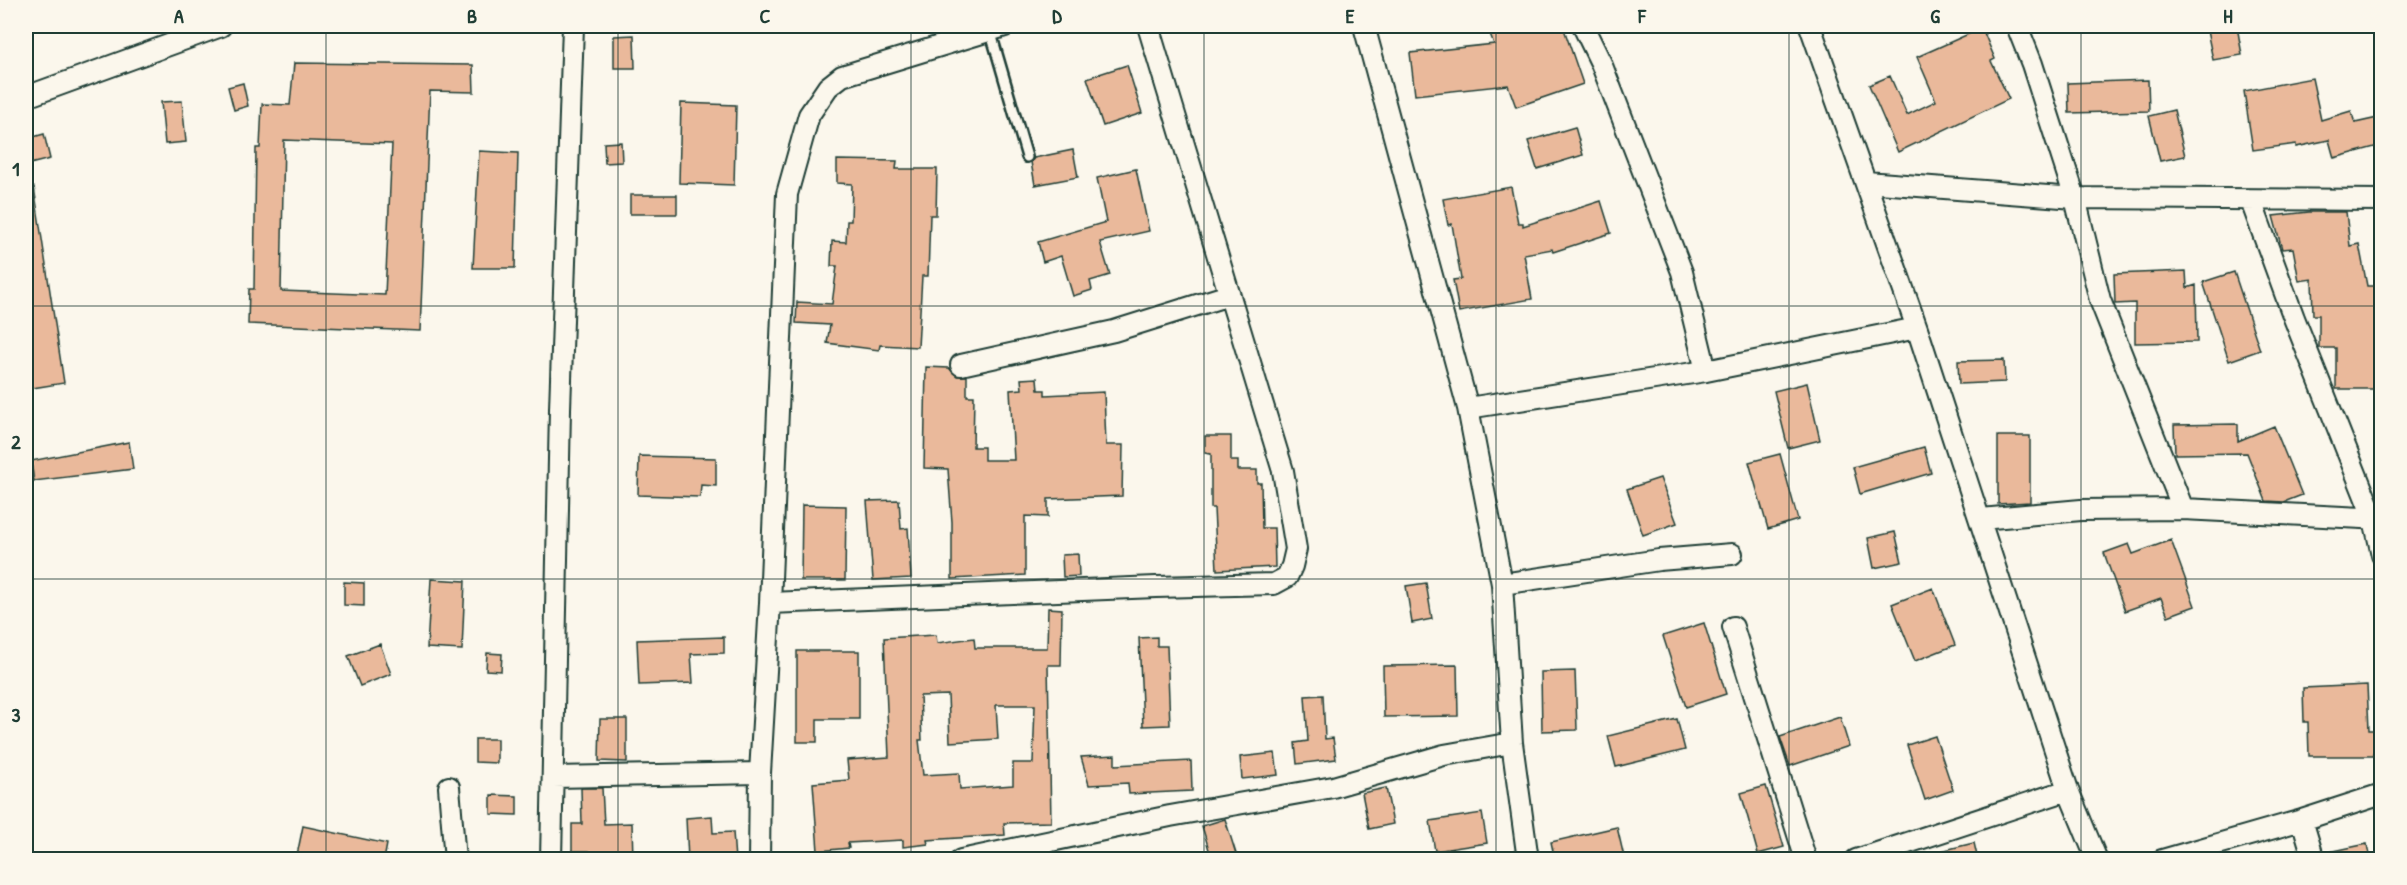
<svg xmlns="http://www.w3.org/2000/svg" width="2407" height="885" font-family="'Patrick Hand',sans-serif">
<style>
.building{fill:#eab99b;stroke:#1f3d34;stroke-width:1.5;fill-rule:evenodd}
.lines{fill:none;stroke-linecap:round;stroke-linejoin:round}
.lane-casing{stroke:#1f3d34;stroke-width:14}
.street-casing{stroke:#1f3d34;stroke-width:24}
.lane{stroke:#fbf7ec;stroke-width:9}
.street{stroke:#fbf7ec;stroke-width:20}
.grid{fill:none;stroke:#1f3d34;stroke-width:1.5;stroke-opacity:0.55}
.neatline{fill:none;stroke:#1f3d34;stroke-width:2}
.grid-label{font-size:20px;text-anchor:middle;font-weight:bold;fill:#1f3d34}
</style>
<rect width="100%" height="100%" fill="#fbf7ec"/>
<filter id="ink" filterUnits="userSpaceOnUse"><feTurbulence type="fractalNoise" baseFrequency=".0167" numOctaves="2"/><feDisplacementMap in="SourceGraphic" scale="12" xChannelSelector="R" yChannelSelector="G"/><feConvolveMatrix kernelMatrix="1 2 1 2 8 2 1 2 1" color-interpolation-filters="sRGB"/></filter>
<g filter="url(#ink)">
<!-- building -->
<path class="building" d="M1487,26h76l20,58 -67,23 -8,-22 -93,10 -5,-42 84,-9z
M2206,26h31l5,29 -29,5z
M1982,28l13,31 -4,2 18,38 -111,53 -29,-67 21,-9 17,39 29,-14 -19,-44z
M634,35l1,33h-21v-32z
M294,63l179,2 1,27 -44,-1 -10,240 -172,-7 1,-35h5l2,-141h4l2,-44 28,1zM284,140l108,4 -7,151 -104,-4z
M1127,65l15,48 -39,13 -16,-48z
M2312,78l9,42 30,-9 4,12 27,-6v28l-48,13 -5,-18 -33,7v-3l-43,6 -9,-59z
M2148,80l1,31 -80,2 -1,-30z
M243,83l5,23 -14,4 -6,-23z
M182,101l4,41 -21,2 -4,-42z
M681,103l55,2 -2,80 -55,-2z
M2174,110l11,46 -25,5 -11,-45z
M1575,127l8,28 -46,14 -9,-28z
M44,134l6,25 -24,6v-26z
M621,142l1,20 -17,1 -1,-20z
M1073,150l5,27 -43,8 -4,-23 3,-4z
M479,151l39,2 -3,115h-42z
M837,160l60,1 -1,8h41l-1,46h-6l-2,61h-6l-4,71 -38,-2 -1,5 -52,-7 3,-18 -34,-2 1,-21 35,2 5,-38h-6l1,-25 14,1 1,-21h4l1,-37 -15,-1z
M1136,169l13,62 -49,11 10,33 -20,6 2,9 -19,6 -12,-40 -18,6 -5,-20 68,-20 -9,-44z
M34,187l30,196 -38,6v-201z
M1511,187l7,36h5v3l78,-25 10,32 -58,19 -1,-3 -28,5 8,45 -73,13 -6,-32 8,-1 -9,-55 -4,1 -5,-26z
M630,195h47v19h-47z
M2309,212h37l4,34 9,-2 8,42h12l3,103h-46v-41h-17v-33h-6l-1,-36 -13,2 -6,-33 -11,1 -9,-33z
M2186,271l1,17 9,-3 1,57 -62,1v-40l-20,1 -1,-30z
M2234,272l26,78 -31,11 -26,-79z
M2004,360l1,22 -46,2 -1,-23z
M926,367l23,1 8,8h10v20h7l-1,51h11v13h30l-4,-70 12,-1 -1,-10 16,-1 1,12h7v5l59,-3 2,53h17l-1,51 -74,3v18l-23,-1v59l-73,4v-57l-4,-53 -24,-1z
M1807,383l13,57 -32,8 -14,-57z
M2238,424v17l36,-15 28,69 -18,7 -18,-1 -19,-48 -72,1 -1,-29z
M1205,436h26v25h7v9h19v13h4l1,45h12l1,39 -58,3 -3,-62h-3v-54l-6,-1z
M1998,436h32v66l-32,2z
M129,442l4,27 -99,12 -3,-20z
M1924,447l7,26 -71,21 -7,-27z
M1780,454l18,66 -30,9 -19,-67z
M639,456l77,2v28l-15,-1 -1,12 -62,-2z
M1660,478l17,45 -34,12 -16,-46z
M899,500l2,29 7,-1 3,50 -38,2 -6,-79z
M802,505l44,1 -1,74h-44z
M1895,532l7,30 -28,6 -6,-30z
M2171,540l24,66 -27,10 -7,-18 -36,13 -21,-58 25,-9 4,10z
M1078,554l1,22 -16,1 -1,-22z
M431,579l34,2 -3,69 -35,-2z
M344,582l20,1v23l-20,-1z
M1426,583l6,36 -20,4 -6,-37z
M1933,588l22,57 -40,16 -23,-57z
M1048,608l14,1 -1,56h-13l3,157 -47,1 1,12 -78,5 1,4 -25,3v-7l-55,3 1,5 -31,3 -5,-68 36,-3 -2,-20 42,-3 -5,-119 52,-3 1,8 37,-5 1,10h72zM948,695l2,47 48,-3 -2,-34h39l-2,58h-20v22l-53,4 -1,-16 -36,2 -4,-35h3l-2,-44z
M1704,623l22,71 -40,13 -23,-71z
M724,637v16l-33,1 2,29 -54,2 -2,-45z
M1157,637v9h10l3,79 -27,1 -4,-88z
M380,644l11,30 -31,12 -12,-30z
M797,651h62v68h-42v23h-20z
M487,653l15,1 -1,17 -15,-1z
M1457,665l1,51 -74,1 -1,-51z
M1575,671l2,59 -35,1 -1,-59z
M2367,685l2,45h5v26h-65l-1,-34h-4l-1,-34z
M1323,695l2,44 8,-1 3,21 -39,5 -2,-21 13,-2 -3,-45z
M1840,717l9,29 -59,20 -10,-29z
M600,719h27v43l-28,-1z
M1677,719l8,31 -69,17 -8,-31z
M1935,736l18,54 -28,10 -18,-55z
M475,739h22v24l-22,-1z
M1275,753l3,22 -36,4 -2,-22z
M1115,755v10l76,-4 1,30 -63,3 -1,-11 -39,2 -8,-28z
M1766,786l18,61 -26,7 -17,-61z
M581,788h21l2,36 28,-1 1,37h-44v-9h-17v-27h10z
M1386,788l7,36 -24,5 -7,-36z
M491,795l26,1v19l-26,-1z
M1482,813l5,30 -52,8 -5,-30z
M712,816l1,17 20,-1 2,28h-47l-2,-42z
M1225,819l13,41h-26l-10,-34z
M303,826l84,18 -3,16h-88z
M1617,827l7,30 -69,3 -4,-18z
M1974,843l4,17h-50v-6z
M2367,844l3,16h-44l-2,-7z"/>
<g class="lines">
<!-- lane casing -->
<g class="lane-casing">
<path id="lane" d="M990,30l37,127"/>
</g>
<!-- street casing -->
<g class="street-casing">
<path id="street" d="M1364,26l104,382 34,176 10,159 16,117
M1583,26l18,37 81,209 24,99
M1810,26l107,302 151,462 29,70
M2017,26l15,38 43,134 25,102 83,209
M26,97l195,-71
M1866,182l209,16 307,2
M2251,201l43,117 80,201 8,36
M961,365l153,-34 115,-36
M1468,408l238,-37 211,-43
M1981,519l100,-9 102,-1 199,10
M1502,584l157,-24 73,-6
M770,603l386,-16 118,-3 13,-7 5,-11 4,-17 -13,-78 -135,-445
M1733,627l73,233
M760,773l10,-170 17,-409 22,-79 19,-28 14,-11 163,-50
M554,777l206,-4 -1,87
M449,787l6,73
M2302,820l12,40
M551,860l9,-451 13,-383
M961,860l209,-44 163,-29 111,-32 68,-12
M1856,860l212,-70
M2162,860l140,-40 80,-26"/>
</g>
<!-- lane -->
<use href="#lane" class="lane"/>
<!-- street -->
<use href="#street" class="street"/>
</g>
</g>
<!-- grid -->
<path class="grid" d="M326,26v834M618,26v834M911,26v834M1204,26v834M1496,26v834M1789,26v834M2081,26v834M26,306h2356M26,579h2356"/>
<!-- margin -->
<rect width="2407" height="885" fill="none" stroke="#fbf7ec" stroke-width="66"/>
<rect x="33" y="33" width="2341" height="819" class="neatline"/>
<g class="grid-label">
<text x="179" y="23">A</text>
<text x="472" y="23">B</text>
<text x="765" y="23">C</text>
<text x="1057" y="23">D</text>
<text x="1350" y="23">E</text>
<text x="1642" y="23">F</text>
<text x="1935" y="23">G</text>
<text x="2228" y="23">H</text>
<text x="16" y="176">1</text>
<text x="16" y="449">2</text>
<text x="16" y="722">3</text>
</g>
</svg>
